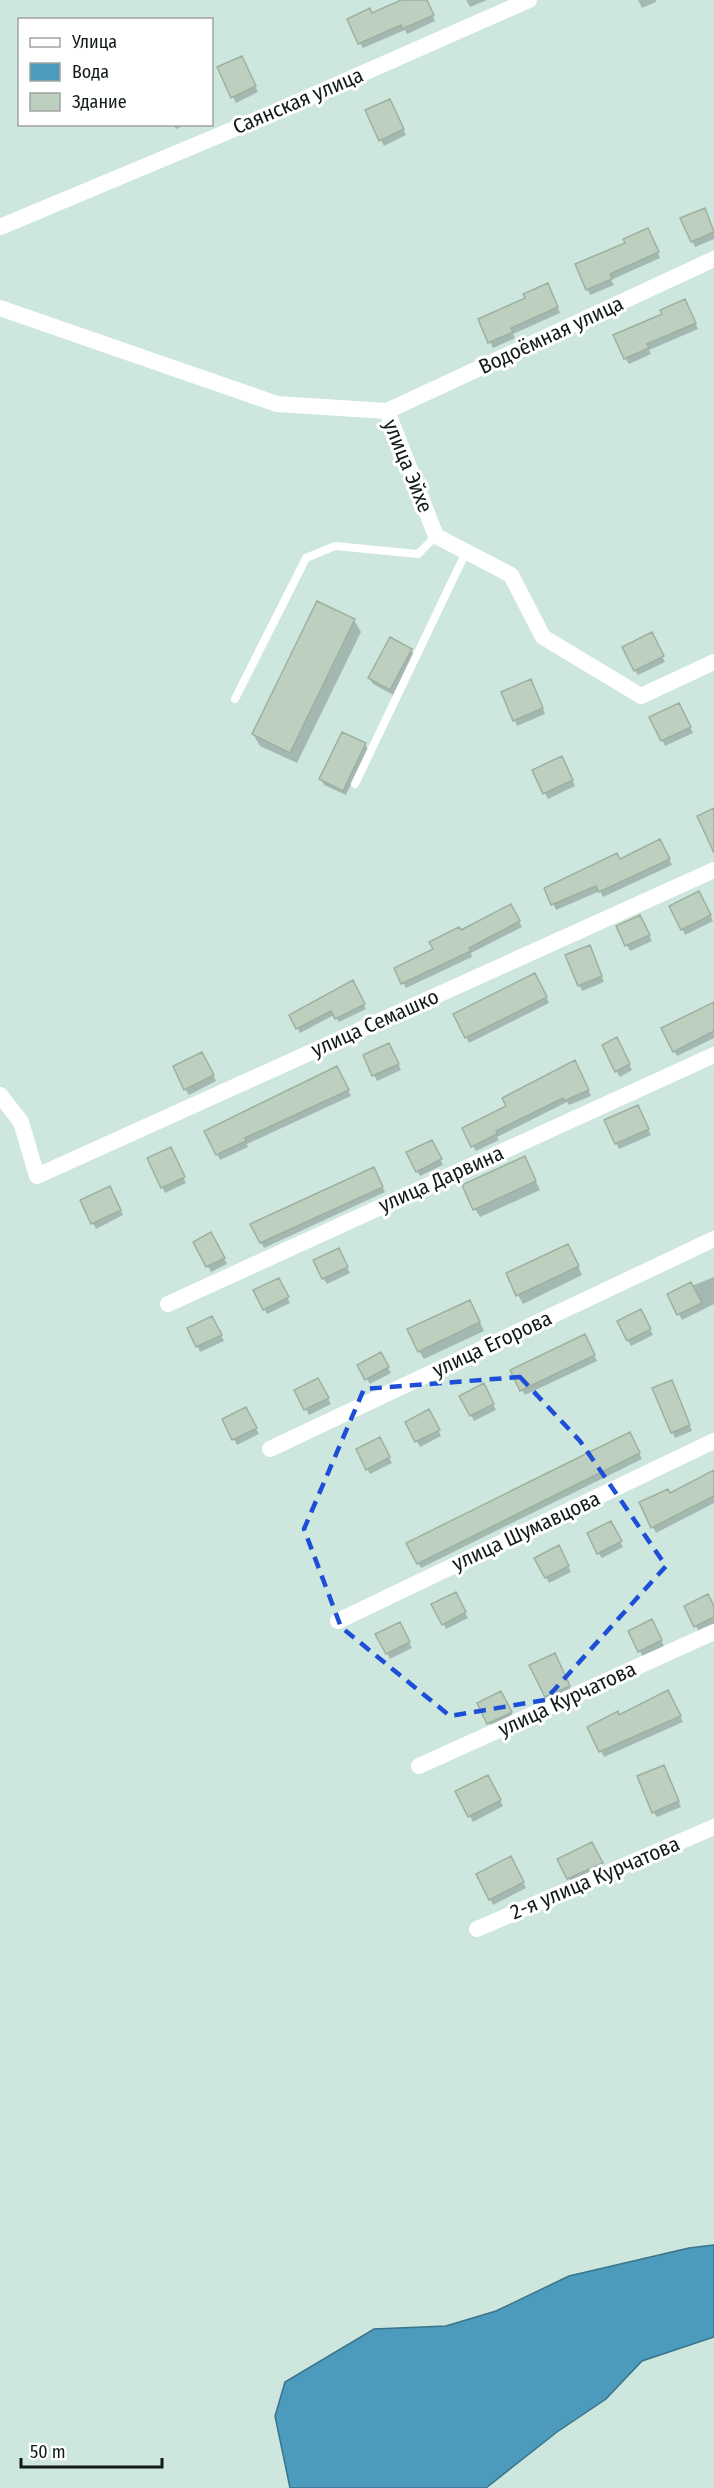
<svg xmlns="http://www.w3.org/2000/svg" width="714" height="2488" font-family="'Fira Sans Condensed',sans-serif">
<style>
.water{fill:#4c9abc;stroke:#3a748b;stroke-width:1.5}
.shadow{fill:#0003}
.building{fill:#bdcfbf;stroke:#9eb0a0;stroke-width:1.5}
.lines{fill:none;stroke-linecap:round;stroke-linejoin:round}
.service{stroke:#fff;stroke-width:8}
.minor{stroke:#fff;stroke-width:16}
.marked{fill:none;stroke:#1d4ed8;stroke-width:4.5;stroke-dasharray:12 8;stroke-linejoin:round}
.labels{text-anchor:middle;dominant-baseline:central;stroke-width:6;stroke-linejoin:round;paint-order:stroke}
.street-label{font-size:21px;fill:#111b18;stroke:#fff}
</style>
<rect width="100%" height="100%" fill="#cde7df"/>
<!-- water -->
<path class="water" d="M714,2245v92l-72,24 -36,38 -49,33 -71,56h-196l-15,-72 10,-34 89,-53 72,-3 50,-15 73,-35 120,-28z"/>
<!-- shadow -->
<path class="shadow" d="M404,0h22l9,21 -28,13 -2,-4 -42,18 -3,-5 12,-29z
M466,0h21l-17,7z
M638,0h18v2l-14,6z
M244,63l14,29 -22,11 -17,-35z
M393,106l13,29 -22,11 -3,-6z
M173,124h14l-11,5z
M707,215l7,16v8l-19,8 -13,-28z
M651,235l9,23 -49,22 3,5 -24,10 -13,-30z
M550,290l10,23 -47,21 2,4 -22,10 -13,-28z
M688,306l10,23 -49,21 2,4 -22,10 -4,-6z
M354,620l7,12 -64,131 -37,-17 -7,-12z
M654,640l11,22 -27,13 -3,-5z
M411,650l3,5 -21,40 -20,-11 -4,-6z
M534,686l11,28 -28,12 -14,-33z
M682,710l11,23 -28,13 -14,-28z
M365,744l3,6 -22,45 -22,-10 -3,-6z
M564,763l11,23 -27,13 -14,-28z
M659,841l13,24 -69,32 -3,-6 -44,19 -10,-21 74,-28z
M702,899l11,22 -28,14 -3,-6z
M510,906l12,21 -51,26 1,4 -66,31 -10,-19 39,-19 25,-18z
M643,922l9,19 -22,10 -12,-24z
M592,953l12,29 -22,9 -15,-35z
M538,980l11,23 -80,40 -3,-6z
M355,986l11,23 -27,13 -5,-7 -34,18 -9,-18z
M714,1003v35l-37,18 -3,-5z
M620,1045l12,25 -12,7 -4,-6z
M392,1050l9,20 -24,11 -13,-26z
M205,1059l11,22 -27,14 -4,-6z
M575,1061l16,35 -22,9 -2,-3 -70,35 2,3 -23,11 -3,-5 35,-39 46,-33 -1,-3z
M336,1068l15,28 -104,48 1,3 -28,13 -3,-6 40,-49z
M640,1112l11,23 -32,14 -3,-6z
M435,1148l8,17 -23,11 -3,-5z
M173,1154l13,29 -21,10 -3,-6z
M529,1167l11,23 -60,27 -5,-8z
M376,1175l9,17 -121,56 -12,-23z
M112,1193l11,22 -27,14 -14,-28z
M211,1234l16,30 -16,8 -16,-29z
M573,1254l9,21 -59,29 -5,-9z
M341,1255l9,18 -23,11 -4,-6z
M714,1277v27l-32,16 -13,-25z
M282,1286l8,17 -23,11 -3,-5z
M474,1310l10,21 -60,28 -5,-8z
M640,1311l13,24 -22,11 -12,-24z
M215,1323l9,18 -24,11 -11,-23z
M587,1341l10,20 -72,34 -3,-5z
M381,1354l10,19 -21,11 -11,-19z
M318,1380l13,24 -22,11 -13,-24z
M674,1388l18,43 -17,7 -3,-6z
M486,1390l10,20 -22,11 -13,-25z
M246,1409l13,25 -22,11 -13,-25z
M432,1417l9,19 -21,11 -13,-25z
M629,1434l13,25 -221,109 -3,-5z
M379,1439l13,24 -22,11 -3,-5z
M714,1471v32l-58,30 -15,-30 28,-9z
M610,1523l13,24 -21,11 -4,-5z
M558,1547l13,25 -22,11 -13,-25z
M455,1594l13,24 -22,11 -13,-24z
M686,1607l28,1v16l-15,8z
M651,1621l13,25 -21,11 -13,-25z
M402,1629l10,19 -22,11 -13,-25z
M557,1660l15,32 -23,10 -18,-36z
M504,1698l10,20 -22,10 -13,-24z
M671,1698l12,24 -79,35 -3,-6 18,-34z
M666,1773l15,34 -24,10 -4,-5z
M488,1777l15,29 -30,16 -16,-30z
M592,1844l13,25 -33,15 -13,-24z
M510,1858l16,30 -33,17 -15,-30z"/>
<!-- building -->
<path class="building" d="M401,0h26l7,15 -32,14 -1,-4 -43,19 -11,-25 23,-11 2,5z
M242,56l14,30 -25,12 -14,-31z
M390,99l14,30 -25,12 -14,-31z
M705,208l9,24 -23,10 -11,-24z
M648,228l11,24 -49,22 2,5 -26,11 -11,-26 50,-21 -2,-4z
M548,283l10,24 -47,21 2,4 -25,11 -10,-24 47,-21 -2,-4z
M685,299l11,24 -49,21 2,4 -25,11 -11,-24 49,-21 -2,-4z
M317,601l38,18 -65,134 -38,-19z
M652,632l12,24 -30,15 -12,-24z
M390,637l22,12 -22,41 -22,-12z
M531,679l12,29 -30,13 -12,-29z
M679,703l12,24 -30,14 -12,-24z
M342,732l24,11 -23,48 -24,-12z
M562,756l11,24 -30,14 -11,-24z
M714,808v45l-17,-37z
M660,839l10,20 -71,33 -3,-6 -45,19 -7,-17 73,-35 3,6z
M699,891l12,24 -30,15 -12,-24z
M511,904l9,17 -51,27 2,3 -70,33 -7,-16 39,-19 -4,-7 30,-15 2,3z
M640,915l10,20 -25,11 -9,-20z
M590,945l12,31 -24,10 -13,-31z
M535,973l12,24 -82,41 -12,-24z
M353,980l12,24 -30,15 -4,-8 -35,18 -7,-14z
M714,1002v29l-41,21 -12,-24z
M617,1037l13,27 -15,8 -13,-27z
M389,1043l10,21 -27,12 -9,-21z
M202,1052l12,23 -30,15 -11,-24z
M575,1060l14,30 -25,11 -1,-3 -67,33 1,3 -26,13 -9,-19 44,-22 -4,-8z
M337,1066l12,24 -104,48 1,3 -30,14 -12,-24z
M638,1105l11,24 -34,15 -11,-24z
M432,1140l10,19 -26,13 -10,-20z
M171,1147l14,30 -24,11 -14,-30z
M525,1156l11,25 -63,29 -11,-25z
M374,1167l9,20 -123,56 -10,-19z
M110,1186l11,24 -30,14 -11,-24z
M211,1232l14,26 -19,9 -13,-25z
M568,1244l11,22 -63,30 -10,-23z
M339,1248l9,19 -26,12 -9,-19z
M279,1278l10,19 -26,13 -10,-20z
M691,1282l11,21 -25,12 -10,-21z
M470,1300l10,22 -62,30 -11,-23z
M641,1309l10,20 -24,12 -10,-20z
M212,1316l10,19 -26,12 -9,-19z
M585,1334l10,21 -75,36 -10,-21z
M381,1352l8,15 -24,13 -8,-15z
M318,1378l11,20 -25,12 -10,-20z
M672,1380l18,45 -19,8 -19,-45z
M484,1383l10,21 -24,12 -11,-20z
M246,1407l11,21 -25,12 -10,-21z
M429,1409l11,21 -25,12 -10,-20z
M630,1432l10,21 -223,111 -11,-21z
M380,1437l10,20 -24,13 -10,-21z
M714,1470v26l-63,32 -12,-26 29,-13 2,4z
M611,1521l11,20 -25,13 -10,-21z
M559,1545l10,21 -24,12 -11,-20z
M456,1592l10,20 -24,13 -11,-21z
M708,1594l6,12v11l-20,10 -10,-21z
M652,1619l10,21 -24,12 -10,-21z
M400,1622l10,20 -24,12 -11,-20z
M555,1653l15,33 -25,11 -16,-32z
M668,1690l13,26 -82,36 -12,-25 31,-16 1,4z
M501,1691l11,21 -25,12 -10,-21z
M664,1765l15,36 -27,12 -15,-37z
M488,1775l13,25 -33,17 -13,-26z
M592,1842l11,21 -36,16 -10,-20z
M511,1856l13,26 -35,18 -13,-26z"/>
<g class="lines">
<!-- service -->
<path class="service" d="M235,699l71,-141 29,-12 83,8 18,-18
M355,784l111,-232"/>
<!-- minor -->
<path class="minor" d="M0,227l275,-115 254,-112
M0,308l277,96 110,7 49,125 75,39 32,62 98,59 73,-34
M387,411l327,-152
M0,1095l21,27 16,54 677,-306
M168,1304l546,-249
M270,1449l444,-210
M338,1621l376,-180
M419,1766l295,-134
M477,1929l237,-102"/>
</g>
<!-- marked area -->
<path class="marked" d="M520,1377l60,64 86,125 -121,134 -95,16 -109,-89 -37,-98 60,-140z"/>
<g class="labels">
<!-- street labels -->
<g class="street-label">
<text transform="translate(298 101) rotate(-23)">Саянская улица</text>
<text transform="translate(551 335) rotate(-25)">Водоёмная улица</text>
<text transform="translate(408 466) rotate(68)">улица Эйхе</text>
<text transform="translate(375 1023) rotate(-24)">улица Семашко</text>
<text transform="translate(441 1179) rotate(-24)">улица Дарвина</text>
<text transform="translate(492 1344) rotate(-25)">улица Егорова</text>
<text transform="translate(526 1531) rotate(-25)">улица Шумавцова</text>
<text transform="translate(567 1699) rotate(-25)">улица Курчатова</text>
<text transform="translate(595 1878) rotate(-23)">2-я улица Курчатова</text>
</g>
</g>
<!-- legend -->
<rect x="18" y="18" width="195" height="108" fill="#ffffff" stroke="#a0a4a3" stroke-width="1.5"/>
<rect x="30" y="38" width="30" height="9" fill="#ffffff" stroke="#a0a4a3" stroke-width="1.5"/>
<text x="72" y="48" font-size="18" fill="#111b18">Улица</text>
<rect x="30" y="63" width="30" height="18" fill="#4c9abc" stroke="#a0a4a3" stroke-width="1.5"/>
<text x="72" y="78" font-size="18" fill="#111b18">Вода</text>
<rect x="30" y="93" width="30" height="18" fill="#bdcfbf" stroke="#a0a4a3" stroke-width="1.5"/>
<text x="72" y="108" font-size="18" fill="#111b18">Здание</text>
<!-- scale -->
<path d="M21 2458v9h141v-9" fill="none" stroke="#111b18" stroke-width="3"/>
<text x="30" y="2458" font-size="18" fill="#111b18" stroke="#ffffff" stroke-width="4.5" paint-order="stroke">50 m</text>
</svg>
